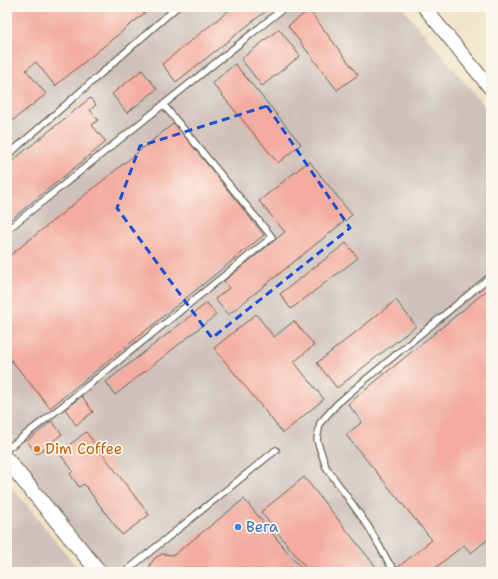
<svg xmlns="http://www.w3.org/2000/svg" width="498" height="579" font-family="'Shantell Sans',sans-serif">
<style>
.industrial{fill:#cec1ba}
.building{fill:#f3ac9f}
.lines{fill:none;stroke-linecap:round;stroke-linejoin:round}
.service-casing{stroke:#666258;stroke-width:8}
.tertiary-casing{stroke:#666258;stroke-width:15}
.secondary-casing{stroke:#666258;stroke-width:17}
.service{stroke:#fff;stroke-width:5.5}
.tertiary{stroke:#fff;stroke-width:13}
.secondary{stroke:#fff;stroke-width:15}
.marked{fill:none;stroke:#1d4ed8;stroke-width:3;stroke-dasharray:8 5;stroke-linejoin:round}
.food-dot{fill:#e8710a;stroke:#fbf7ec;stroke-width:1.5}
.shop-dot{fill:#3f7fe0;stroke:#fbf7ec;stroke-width:1.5}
.labels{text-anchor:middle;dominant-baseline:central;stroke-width:3.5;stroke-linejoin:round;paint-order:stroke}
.food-label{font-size:15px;fill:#c56008;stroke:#fbf7ec;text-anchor:start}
.shop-label{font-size:15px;fill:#366cbe;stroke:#fbf7ec;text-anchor:start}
</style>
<rect width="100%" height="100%" fill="#fbf7ec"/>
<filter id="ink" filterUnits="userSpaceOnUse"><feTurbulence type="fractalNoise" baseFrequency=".025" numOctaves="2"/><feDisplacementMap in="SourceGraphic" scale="8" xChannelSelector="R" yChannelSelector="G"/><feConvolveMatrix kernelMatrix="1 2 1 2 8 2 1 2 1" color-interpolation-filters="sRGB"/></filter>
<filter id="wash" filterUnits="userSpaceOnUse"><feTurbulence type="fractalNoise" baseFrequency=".012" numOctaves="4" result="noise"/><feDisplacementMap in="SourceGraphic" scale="16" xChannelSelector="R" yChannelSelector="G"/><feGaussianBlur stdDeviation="0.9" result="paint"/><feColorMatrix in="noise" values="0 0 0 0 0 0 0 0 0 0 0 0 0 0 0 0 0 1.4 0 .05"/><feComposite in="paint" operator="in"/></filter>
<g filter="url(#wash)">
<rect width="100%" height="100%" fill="#f0e4c7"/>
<!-- industrial -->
<path class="industrial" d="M7,7h395l89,107v458h-384l-100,-124z
M7,481l74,91h-74z"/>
<g id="blocks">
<!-- building -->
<path class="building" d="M7,7h145l-97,79 -19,-24 -10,8 20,24 -39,31z
M233,7h38l-95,75 -14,-18z
M309,10l49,65 -21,15 -49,-64z
M279,29l21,27 -38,30 -21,-27z
M235,64l66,80 -23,19 -66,-80z
M142,70l15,19 -30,24 -15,-19z
M90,98l6,7 -6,5 8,10 -6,5 14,17 -98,80 -1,-57z
M174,123l90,112 -214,173 -43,-53v-97z
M309,161l43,54 -124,100 -13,-16 14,-11 -5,-7 61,-49 -26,-31z
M346,243l12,15 -67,51 -11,-15z
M491,287v250l-20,16 -7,-8 -34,27h-30l-3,-4 35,-28 -86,-105 16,-13 -14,-18z
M396,300l20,26 -79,62 -20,-25z
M207,303l9,12 -101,80 -9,-13z
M256,314l18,23 20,-16 20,24 -20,17 30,37 -41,34 -69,-85z
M82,396l11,16 -17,13 -11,-16z
M52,421l10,13 -25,20 -10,-13z
M86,432l63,83 -27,20 -38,-51 -5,3 -9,-13 3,-3 -14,-18z
M304,477l76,95h-71l-48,-60z
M244,499l60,73h-156l3,-9 4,-5 7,-4 12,1z"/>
</g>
</g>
<g filter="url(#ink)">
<use href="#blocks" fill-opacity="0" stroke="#666258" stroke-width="1"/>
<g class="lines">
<!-- service casing -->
<g class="service-casing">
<path id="service" d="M7,156l170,-149
M7,230l278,-223
M7,449l53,-41 212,-171 -109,-133
M125,572l151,-122
M396,572l-7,-9 -21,-37 -42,-59 -9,-27 3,-17 17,-19 22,-19 132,-109"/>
</g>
<!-- tertiary casing -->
<g class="tertiary-casing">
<path id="tertiary" d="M424,7l67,82"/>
</g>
<!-- secondary casing -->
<g class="secondary-casing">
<path id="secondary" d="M7,460l92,112"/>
</g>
<!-- service -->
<use href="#service" class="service"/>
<!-- tertiary -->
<use href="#tertiary" class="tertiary"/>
<!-- secondary -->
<use href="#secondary" class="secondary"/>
</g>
</g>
<!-- marked area -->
<path class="marked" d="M267,106l83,122 -138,110 -95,-130 23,-62z"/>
<!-- markers -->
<circle class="food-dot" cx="37" cy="449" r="4"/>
<circle class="shop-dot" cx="238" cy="527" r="4"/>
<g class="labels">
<!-- food labels -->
<g class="food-label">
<text x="45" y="449">Dim Coffee</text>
</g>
<!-- shop labels -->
<g class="shop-label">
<text x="246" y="527">Вега</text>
</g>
</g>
<!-- margin -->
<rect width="498" height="579" fill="none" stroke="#fbf7ec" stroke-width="24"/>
</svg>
